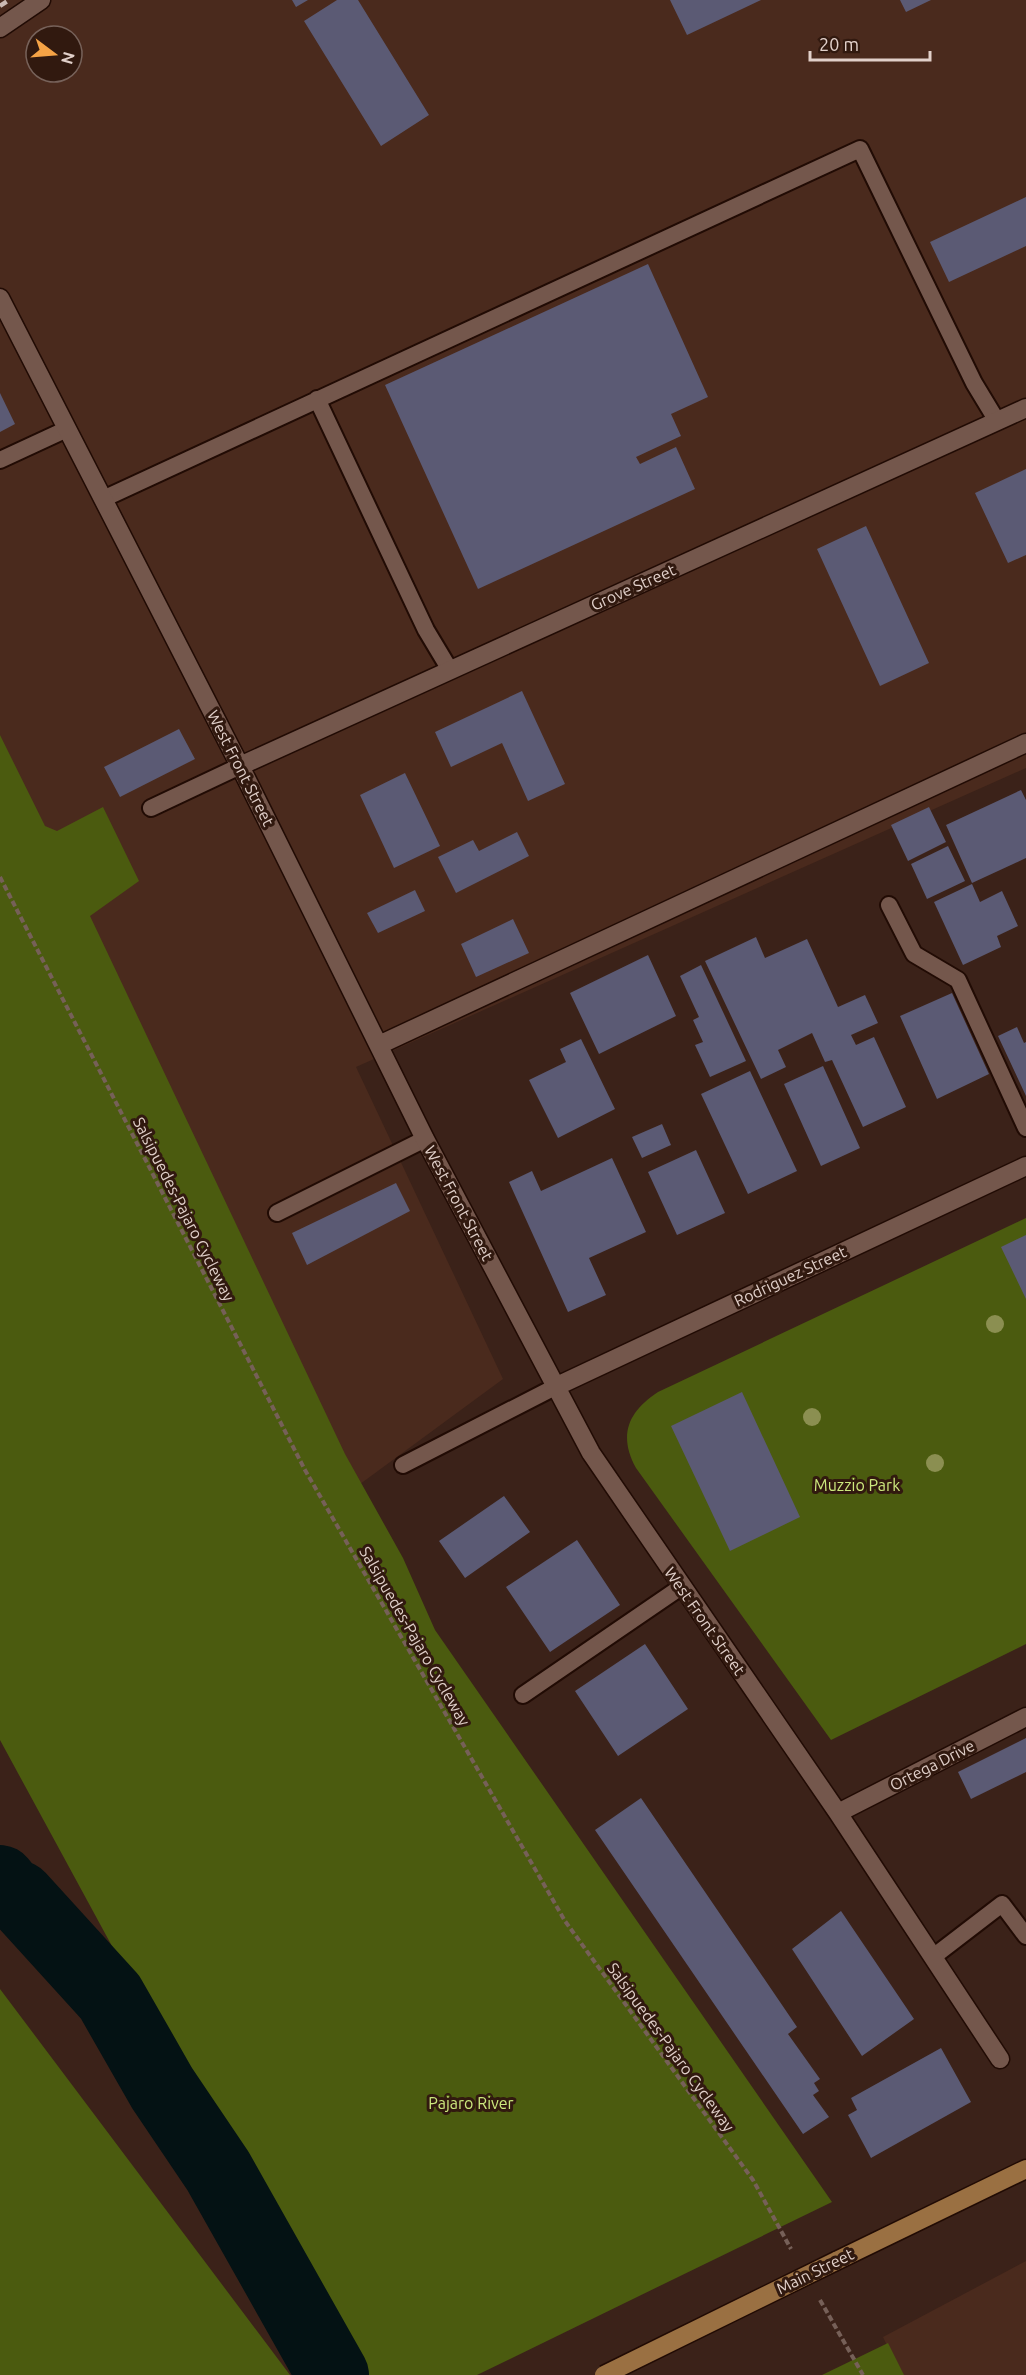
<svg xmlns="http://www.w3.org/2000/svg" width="1026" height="2375" font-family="Ubuntu,sans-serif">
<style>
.built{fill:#4a2a1d;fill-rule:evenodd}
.green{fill:#4b5b0f}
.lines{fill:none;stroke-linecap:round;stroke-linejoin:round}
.river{stroke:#041214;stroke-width:72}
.building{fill:#5b5a74}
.service-casing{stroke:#210b04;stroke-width:20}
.minor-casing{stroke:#210b04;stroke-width:21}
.primary-casing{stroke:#210b04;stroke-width:21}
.path{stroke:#766058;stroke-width:4;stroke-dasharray:6 3;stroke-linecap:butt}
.service{stroke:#74574c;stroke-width:16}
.minor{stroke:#74574c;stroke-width:18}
.primary{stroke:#9a7042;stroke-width:18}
.rail{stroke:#cbb9b2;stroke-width:4.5;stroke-dasharray:8 8;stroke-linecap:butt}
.primary-bridge-casing{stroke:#210b04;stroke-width:21;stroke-linecap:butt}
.primary-bridge{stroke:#9a7042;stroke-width:18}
.tree{fill:#8b8f51}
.labels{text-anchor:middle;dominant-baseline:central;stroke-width:6;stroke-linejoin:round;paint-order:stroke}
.street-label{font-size:16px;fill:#e1d0ca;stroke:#31190f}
.park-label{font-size:16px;fill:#cde97e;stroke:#31190f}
</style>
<rect width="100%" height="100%" fill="#3b2219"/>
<!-- built -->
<path class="built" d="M0,0h1026v768l-670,299 147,312 -151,111 -352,-710zM36,36h36v36h-36z
M1026,2261v114h-125l-18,-38z"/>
<!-- green -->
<path class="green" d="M0,735l45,91 12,5 46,-24 36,74 -49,35 255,538 58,104 32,72 397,572 -355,173h-132l-345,-635z
M1026,1218v426l-195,96 -195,-272c-18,-33 -8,-56 22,-76z
M0,1989l290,386h-290z
M888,2343l16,32h-82z"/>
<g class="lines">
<!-- river -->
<path class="river" d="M0,1881l9,11 10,5 91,100 52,91 56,83 115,204"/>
</g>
<!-- building -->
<path class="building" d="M292,0h16l-12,7z
M337,0h21l71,115 -48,31 -77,-125z
M670,0h91l-74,35z
M900,0h31l-25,12z
M1026,197v49l-77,36 -19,-40z
M648,264l60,133 -37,17 10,22 -45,21 4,7 36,-17 19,42 -217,100 -93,-204z
M0,393l15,31 -15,8z
M1026,469v86l-18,8 -33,-70z
M866,526l63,137 -49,23 -63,-137z
M522,691l43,93 -37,17 -26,-58 -51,24 -16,-35z
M179,729l16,30 -75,38 -16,-30z
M405,773l35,73 -46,22 -34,-73z
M1021,790l5,10v58l-54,25 -26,-58z
M929,807l17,35 -38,19 -17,-36z
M517,832l12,24 -73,37 -18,-36 35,-17 6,11z
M948,846l17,35 -38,18 -16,-35z
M972,884l8,18 22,-11 16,35 -21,10 4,11 -38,18 -29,-63z
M415,890l10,21 -47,22 -11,-20z
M513,919l16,34 -53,24 -15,-33z
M756,937l9,21 42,-19 31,68 27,-12 13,28 -27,12 5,10 18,-8 32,70 -43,20 -31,-67 -7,2 -13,-29 -34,17 8,17 -25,12 -56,-118z
M648,955l28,61 -77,38 -29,-61z
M701,965l45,96 -36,16 -15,-32 8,-3 -10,-22 6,-3 -19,-41z
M952,993l37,81 -52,25 -37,-83z
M1017,1027l7,16 2,-1v54l-28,-60z
M581,1039l34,70 -57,29 -29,-58 37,-18 -6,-13z
M823,1066l37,82 -39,18 -37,-82z
M750,1071l47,100 -49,23 -47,-100z
M662,1124l9,21 -29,13 -10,-21z
M696,1150l29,63 -48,22 -29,-63z
M612,1158l34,74 -57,26 17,37 -38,17 -59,-130 23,-11 9,20z
M396,1183l14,28 -103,54 -15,-32z
M1026,1235v64l-25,-52z
M742,1392l58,125 -70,34 -59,-125z
M504,1496l26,36 -65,46 -26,-37z
M577,1540l43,65 -70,47 -44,-65z
M645,1644l43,65 -70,47 -43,-65z
M1026,1738v34l-55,27 -13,-27z
M641,1798l156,229 -9,7 32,45 -6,4 5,8 -6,4 16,22 -26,17 -208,-304z
M841,1911l73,108 -52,37 -70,-107z
M941,2048l30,54 -100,56 -23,-43 9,-5 -6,-12z"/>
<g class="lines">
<!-- service casing -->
<g class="service-casing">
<path id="service" d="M317,399l109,231 24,40
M0,460l67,-31
M103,499l757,-350 114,234 23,38
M151,808l89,-42
M889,905l25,49 44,26 68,148
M277,1213l148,-74
M403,1465l152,-78
M523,1695l158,-108
M933,1957l69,-53 24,32"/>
</g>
<!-- minor casing -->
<g class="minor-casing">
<path id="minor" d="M0,28l41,-28
M0,298l240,468 185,373 166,314 247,360 162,246
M240,766l786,-358
M379,1045l647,-302
M555,1387l471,-221
M838,1813l188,-96"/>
</g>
<!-- primary casing -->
<g class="primary-casing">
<path id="primary" d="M836,2261l190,-92"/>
</g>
<!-- path -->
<path class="path" d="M0,877l305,593 260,451 188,259 38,69
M820,2300l43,75"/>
<!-- service -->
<use href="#service" class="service"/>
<!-- minor -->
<use href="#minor" class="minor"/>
<!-- primary -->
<use href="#primary" class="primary"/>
<!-- rail -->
<path class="rail" d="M0,6l9,-6"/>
<!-- primary-bridge casing -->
<g class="primary-bridge-casing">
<path id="primary-bridge" d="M604,2375l232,-114"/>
</g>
<!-- primary-bridge -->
<use href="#primary-bridge" class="primary-bridge"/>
</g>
<!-- trees -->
<g class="tree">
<circle cx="995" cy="1324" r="9"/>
<circle cx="812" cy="1417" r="9"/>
<circle cx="935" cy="1463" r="9"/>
</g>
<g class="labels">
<!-- street labels -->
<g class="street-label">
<text transform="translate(633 587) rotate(-24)">Grove Street</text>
<text transform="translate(241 768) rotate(63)">West Front Street</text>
<text transform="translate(459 1203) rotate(62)">West Front Street</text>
<text transform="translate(184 1209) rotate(63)">Salsipuedes-Pajaro Cycleway</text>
<text transform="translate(790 1276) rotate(-25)">Rodriguez Street</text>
<text transform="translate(705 1621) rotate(55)">West Front Street</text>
<text transform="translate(415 1636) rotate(60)">Salsipuedes-Pajaro Cycleway</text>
<text transform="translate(932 1765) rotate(-27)">Ortega Drive</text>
<text transform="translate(671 2047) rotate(54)">Salsipuedes-Pajaro Cycleway</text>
<text transform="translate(815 2271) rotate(-26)">Main Street</text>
</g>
<!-- park labels -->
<g class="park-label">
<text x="857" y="1485">Muzzio Park</text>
<text x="471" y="2103">Pajaro River</text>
</g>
</g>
<!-- north arrow -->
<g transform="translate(54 54) rotate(106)"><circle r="28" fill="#31190f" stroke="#77625a" stroke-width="1.5"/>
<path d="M0-4.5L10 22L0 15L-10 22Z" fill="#f5a346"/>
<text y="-9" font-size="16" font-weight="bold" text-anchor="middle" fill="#e1d0ca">N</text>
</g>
<!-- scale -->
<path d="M810 51v9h120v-9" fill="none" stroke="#e1d0ca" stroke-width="3"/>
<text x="819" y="51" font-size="18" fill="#e1d0ca" stroke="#31190f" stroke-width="4.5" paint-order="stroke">20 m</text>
</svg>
